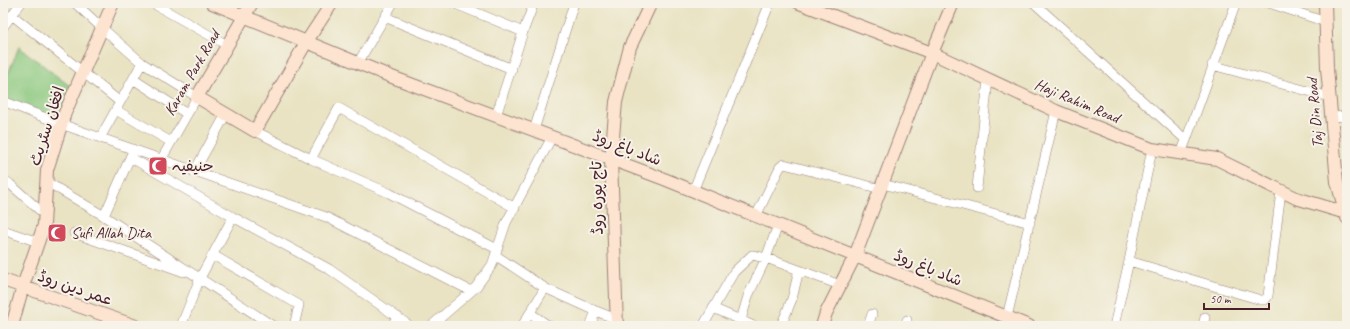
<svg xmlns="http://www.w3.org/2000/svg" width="1350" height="329" font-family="Caveat,'Playpen Sans Arabic',sans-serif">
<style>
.green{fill:#89c77d;stroke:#6a7354}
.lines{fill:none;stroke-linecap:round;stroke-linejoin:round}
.street-casing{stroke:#9a8177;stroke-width:10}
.secondary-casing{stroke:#9a8177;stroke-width:14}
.street{stroke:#fff;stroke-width:9}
.secondary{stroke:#fde4d1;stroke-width:12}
.labels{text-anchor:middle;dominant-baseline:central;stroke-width:4;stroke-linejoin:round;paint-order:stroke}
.street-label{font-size:16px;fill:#4a1f2b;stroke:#f7f3e8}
.poi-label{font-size:16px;fill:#4a1f2b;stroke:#f7f3e8;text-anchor:start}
</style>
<rect width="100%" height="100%" fill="#f7f3e8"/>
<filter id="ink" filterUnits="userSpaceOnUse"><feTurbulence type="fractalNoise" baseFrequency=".025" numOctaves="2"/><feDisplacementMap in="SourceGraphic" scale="8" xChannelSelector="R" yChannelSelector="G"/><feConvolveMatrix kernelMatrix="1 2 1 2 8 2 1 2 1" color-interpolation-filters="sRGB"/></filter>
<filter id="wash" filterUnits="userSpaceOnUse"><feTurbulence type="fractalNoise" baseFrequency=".012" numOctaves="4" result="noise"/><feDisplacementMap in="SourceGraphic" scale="16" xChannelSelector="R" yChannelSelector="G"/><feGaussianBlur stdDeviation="0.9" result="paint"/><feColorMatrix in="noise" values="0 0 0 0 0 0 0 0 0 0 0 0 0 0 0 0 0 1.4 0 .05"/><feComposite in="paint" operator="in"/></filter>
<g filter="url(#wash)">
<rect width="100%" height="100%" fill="#e9e3c3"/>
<!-- green -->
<path class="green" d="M19,47l56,43 -14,34 -58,-23v-15z"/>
</g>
<g filter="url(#ink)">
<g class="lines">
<!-- street casing -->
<g class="street-casing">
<path id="street" d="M75,3l27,25 40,35 55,34 -36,63
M152,3l75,42
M453,3l70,29
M1034,3l152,137
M1269,3l57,19
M12,15l108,87
M385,17l127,52
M3,27l18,-24
M358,63l35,-60
M1212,65l118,32
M133,79l54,35
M3,101l58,23 265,93 145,74
M116,110l55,32
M496,116l27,-84 11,-29
M1332,117l15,-1
M534,130l40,-127
M255,131l56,28 78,34 108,56
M100,138l42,-75
M1181,154l55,-151
M130,157l103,60 96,52 81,57
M311,159l28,-51 176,100
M194,172l32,-58
M3,179l7,5 34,30
M47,182l57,34 169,110
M883,184l147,39
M977,188l11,-109
M693,191l77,-188
M104,216l28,-63
M756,216l24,-49 4,-3 97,25
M3,230l35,12
M74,233l110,39
M213,255l86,50 -5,21
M495,255l50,33 51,23 -6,15
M1129,261l132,39h4l3,-4 13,-105
M713,308l41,18
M596,311l20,8
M530,313l19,13
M1007,317l49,-206
M741,320l7,-24 18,-38 12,-33
M181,326l19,-48 33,-61
M391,326l7,-9
M431,326l45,-39 16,-22 14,-42 46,-86
M522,326l23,-38
M703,326l31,-54 18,-17 14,3 74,27
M781,326l11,-27 7,-29
M868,326l4,-12
M905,326l2,-6
M1114,326l15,-65 23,-112
M1203,326l2,-9"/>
</g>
<!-- secondary casing -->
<g class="secondary-casing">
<path id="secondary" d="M212,3l180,74 272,102 365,147
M252,3l-55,94 58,34 52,-90 25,-38
M799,3l133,50 124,58 96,38 65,10 79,39 50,15
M1325,3l2,65 10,114 10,36
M3,280l133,46
M12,326l11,-40 21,-61 3,-55 18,-57 48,-110
M617,326l-6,-166 5,-58 14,-55 21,-44
M822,326l4,-13 29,-57 77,-203 21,-50"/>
</g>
<!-- street -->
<use href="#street" class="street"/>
<!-- secondary -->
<use href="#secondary" class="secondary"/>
</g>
</g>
<!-- icons -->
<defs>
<g id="mosque-square" transform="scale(1)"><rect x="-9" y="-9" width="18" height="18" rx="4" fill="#d1495b" stroke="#f7f3e8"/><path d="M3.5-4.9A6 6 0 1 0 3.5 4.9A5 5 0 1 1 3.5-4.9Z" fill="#fff"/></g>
</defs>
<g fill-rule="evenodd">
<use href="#mosque-square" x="158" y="166"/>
<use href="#mosque-square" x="57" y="233"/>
</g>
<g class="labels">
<!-- street labels -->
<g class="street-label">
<text transform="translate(192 73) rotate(-60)">Karam Park Road</text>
<text transform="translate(1077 101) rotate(23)">Haji Rahim Road</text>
<text transform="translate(1315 113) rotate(-95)">Taj Din Road</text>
<text transform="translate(47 126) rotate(-72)">افغان سٹریٹ</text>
<text transform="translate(627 148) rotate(21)">شاد باغ روڈ</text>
<text transform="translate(597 198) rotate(-91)">تاج پورہ روڈ</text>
<text transform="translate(928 268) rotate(22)">شاد باغ روڈ</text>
<text transform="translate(75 288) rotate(19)">عمر دین روڈ</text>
</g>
<!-- poi labels -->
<g class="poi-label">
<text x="172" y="166">حنیفیہ</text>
<text x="71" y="233">Sufi Allah Dita</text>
</g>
</g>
<!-- margin -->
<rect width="1350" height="329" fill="none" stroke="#f7f3e8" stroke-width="16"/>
<!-- scale -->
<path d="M1204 303v6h65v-6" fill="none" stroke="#4a1f2b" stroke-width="2"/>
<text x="1210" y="303" font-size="12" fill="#4a1f2b" stroke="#f7f3e8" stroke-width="3" paint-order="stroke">50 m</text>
</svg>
